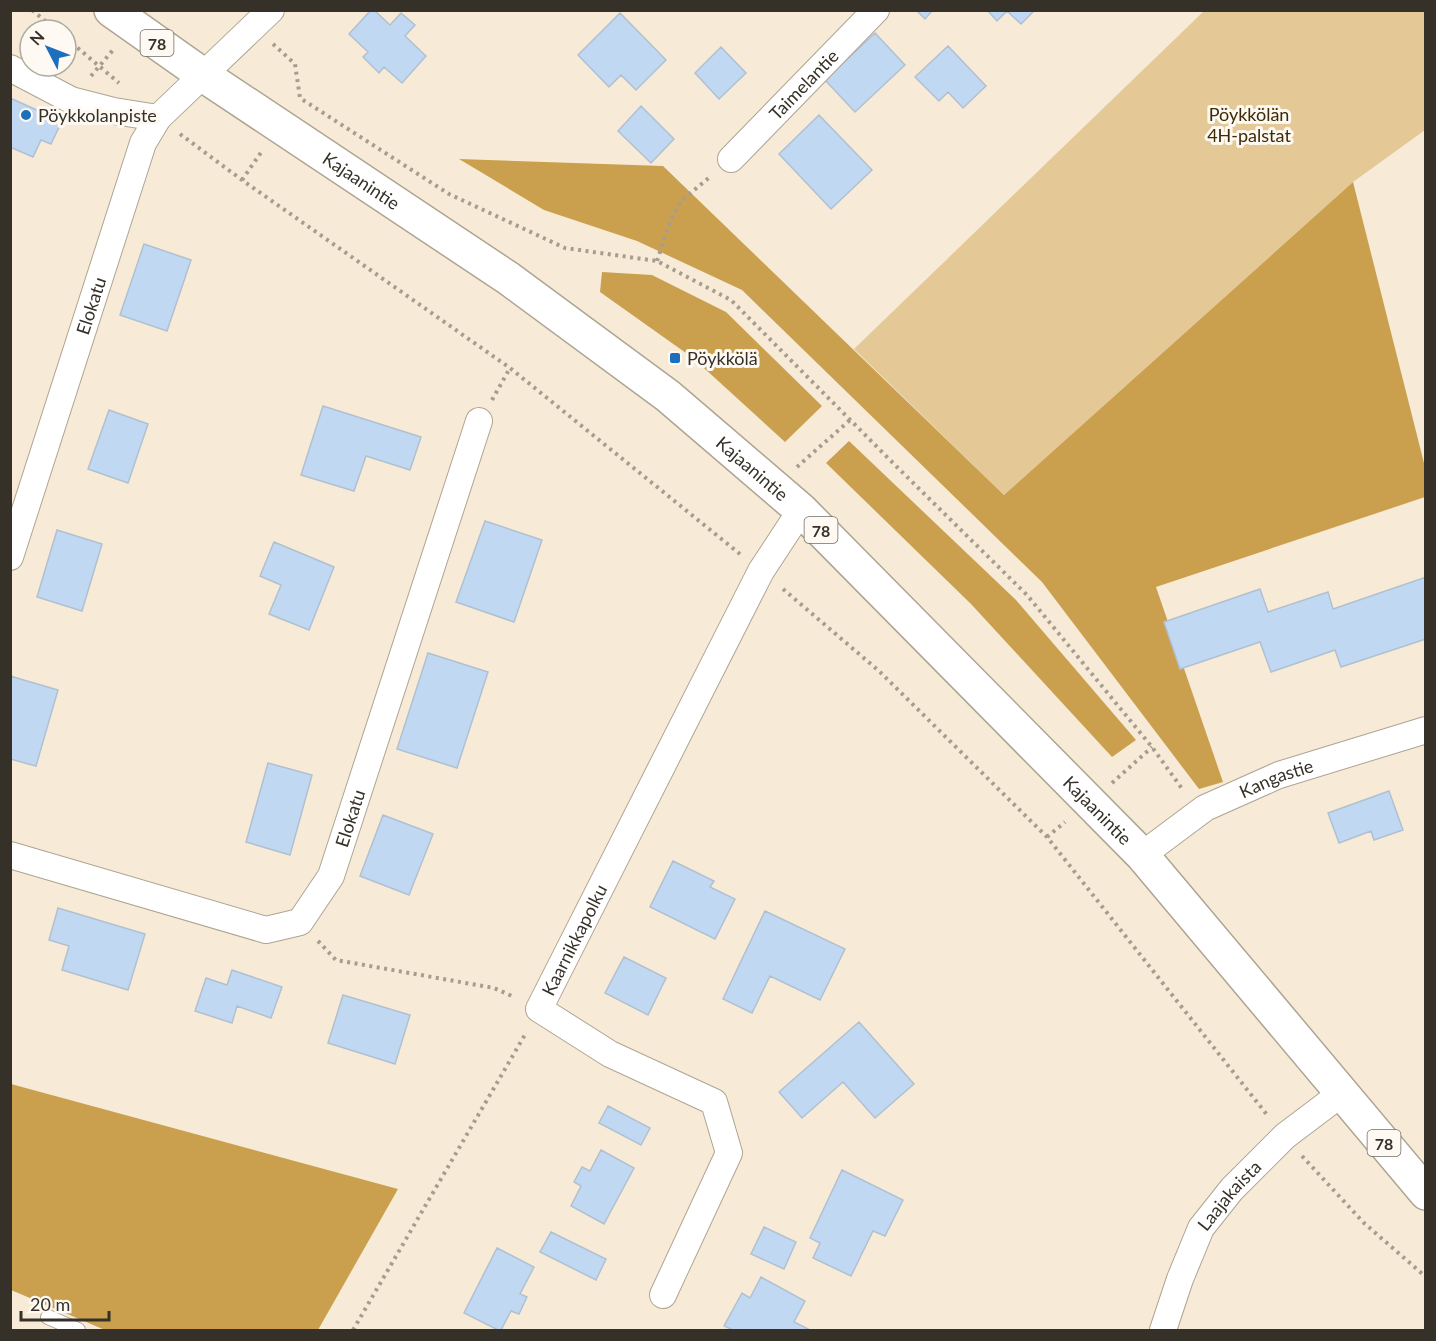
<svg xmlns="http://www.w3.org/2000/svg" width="1436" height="1341" font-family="Lato,sans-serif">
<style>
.green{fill:#e4c896}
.forest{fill:#caa04e}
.building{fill:#c0d8f2;stroke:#b1c0d0;stroke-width:1.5}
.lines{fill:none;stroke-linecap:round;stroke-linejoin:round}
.service-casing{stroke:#afa492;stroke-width:16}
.minor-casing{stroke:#afa492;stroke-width:28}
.primary-casing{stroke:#afa492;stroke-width:36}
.path{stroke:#a69d8f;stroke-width:4;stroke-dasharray:3 4.5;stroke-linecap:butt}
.service{stroke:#fff;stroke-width:14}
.minor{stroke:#fff;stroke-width:26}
.primary{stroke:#fff;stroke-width:33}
.poi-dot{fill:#1c6fbd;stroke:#fef9f2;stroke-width:2}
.labels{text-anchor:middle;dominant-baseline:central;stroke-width:6;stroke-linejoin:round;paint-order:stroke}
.shield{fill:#fef9f2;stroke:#716d65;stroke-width:1.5}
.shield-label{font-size:16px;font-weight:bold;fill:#353129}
.street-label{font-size:18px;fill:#353129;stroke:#fef9f2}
.park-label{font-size:18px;fill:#3d2b06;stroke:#fef9f2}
.poi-label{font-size:18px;fill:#353129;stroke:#fef9f2;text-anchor:start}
</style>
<rect width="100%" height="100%" fill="#f7ebd8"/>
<!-- green -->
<path class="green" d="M1204,11h221v119l-72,52 -349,313 -150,-146z"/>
<!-- forest -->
<path class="forest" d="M459,159l204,7 341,329 349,-313 72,285v30l-269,90 67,195 -24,7 -157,-207 -300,-292 -105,-49 -93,-31z
M602,272l50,3 74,37 96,94 -37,36 -92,-84 -93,-66z
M849,441l167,159 120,140 -24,17 -141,-153 -145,-141z
M10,1084h1l387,105 -80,141h-213l-94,-40z"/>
<!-- building -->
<path class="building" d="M371,10h3l16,15 11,-12 14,12 -10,11 21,20 -24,27 -18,-16 -5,6 -16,-16 5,-5 -19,-18z
M916,10h17l-8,9z
M987,10h48l-14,14 -14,-13 -10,10z
M620,13l46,47 -30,30 -15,-15 -12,12 -31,-32z
M875,33l30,32 -50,47 -30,-32z
M948,46l38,40 -23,22 -15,-16 -9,9 -24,-24z
M721,47l25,26 -27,26 -24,-26z
M10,98l52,23 -11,23 -10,-4 -8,17 -23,-10z
M641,106l33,33 -23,24 -33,-32z
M819,115l53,55 -41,39 -52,-55z
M144,244l47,16 -24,71 -47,-16z
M323,406l98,31 -11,33 -44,-14 -12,35 -53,-16z
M109,410l39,14 -20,59 -40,-14z
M485,521l57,19 -28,82 -58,-20z
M57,530l45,14 -20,67 -45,-14z
M274,542l60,25 -25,63 -40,-16 12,-29 -21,-9z
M1426,577v62l-85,28 -6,-17 -64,22 -11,-30 -80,27 -16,-47 96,-33 8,23 60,-20 5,17z
M428,653l60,19 -31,96 -60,-19z
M10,676l48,14 -22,76 -26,-7z
M268,763l44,12 -22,80 -44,-13z
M1389,791l14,39 -29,10 -3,-9 -32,12 -11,-30z
M383,815l50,19 -24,61 -49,-19z
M673,861l41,20 -4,6 25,12 -20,40 -65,-32z
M58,908l87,26 -17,56 -66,-20 7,-24 -20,-6z
M765,911l80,38 -25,51 -50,-24 -18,37 -29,-14z
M624,957l42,21 -18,37 -43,-22z
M232,970l50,17 -11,31 -34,-12 -5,17 -37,-12 11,-33 21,7z
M343,995l67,20 -15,49 -67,-21z
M859,1022l55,62 -39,34 -32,-36 -41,36 -23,-26z
M608,1106l42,22 -9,17 -42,-22z
M601,1150l33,18 -30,56 -33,-18 10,-20 -7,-4 8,-15 8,4z
M842,1170l61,30 -18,36 -12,-5 -22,45 -38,-18 7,-15 -10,-5z
M764,1227l32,15 -12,27 -33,-15z
M551,1232l55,27 -10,21 -56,-28z
M497,1248l37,19 -14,27 7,3 -8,17 -8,-3 -10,19h-3l-34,-17z
M761,1277l44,24 -11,21 16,8h-77l-9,-4 18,-33 8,5z"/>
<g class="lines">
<!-- service casing -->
<g class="service-casing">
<path id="service" d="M48,1317l30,13"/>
</g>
<!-- minor casing -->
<g class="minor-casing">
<g id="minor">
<path d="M10,68l61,32 43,11 44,7"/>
<path id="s1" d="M731,159l145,-149"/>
<path id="s2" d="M10,557l133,-414 15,-25 113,-108"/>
<path id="s3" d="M10,855l256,75 34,-8 31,-46 148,-455"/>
<path id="s4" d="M1142,855l63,-47 74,-33 147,-45"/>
<path id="s5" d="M663,1295l66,-142 -15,-51 -104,-48 -71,-45 222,-438 40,-61"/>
<path id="s6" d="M1163,1330l17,-51 21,-51 31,-39 53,-53 57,-43"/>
</g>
</g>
<!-- primary casing -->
<g class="primary-casing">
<g id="primary">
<path id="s7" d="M111,10l92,65 305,203 160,118 133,114 341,345 284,338"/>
</g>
</g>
<!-- path -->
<path class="path" d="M32,10l24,20
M66,38l53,45
M273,44l22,20 5,34 149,96 116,54 92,13 74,39 166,167 130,128 125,152 31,43
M91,76l22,-26
M180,134l62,46 268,188 230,186
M242,180l20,-29
M657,261l13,-40 11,-20 30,-25
M492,400l18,-32
M797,467l53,-47
M783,589l96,82 168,166 221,279
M1112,783l40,-36
M1047,837l18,-15
M318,941l18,19 158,28 20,9
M1302,1156l62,67 62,54
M353,1330l173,-297"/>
<!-- service -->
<use href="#service" class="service"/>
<!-- minor -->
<use href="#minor" class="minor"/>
<!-- primary -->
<use href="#primary" class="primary"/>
</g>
<!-- markers -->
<g class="poi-dot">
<circle cx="26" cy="115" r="6"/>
<rect x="669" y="352" width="12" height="12" rx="3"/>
</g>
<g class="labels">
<!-- shield labels -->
<g class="shield">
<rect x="140.5" y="30" width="33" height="26" rx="4.5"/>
<rect x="804.5" y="517" width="33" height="26" rx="4.5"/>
<rect x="1367.5" y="1130" width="33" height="26" rx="4.5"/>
</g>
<g class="shield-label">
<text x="157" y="43">78</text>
<text x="821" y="530">78</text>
<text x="1384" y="1143">78</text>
</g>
<!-- street labels -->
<g class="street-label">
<text stroke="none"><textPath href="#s1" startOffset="104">Taimelantie</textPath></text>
<text stroke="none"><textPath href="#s7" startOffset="303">Kajaanintie</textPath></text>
<text stroke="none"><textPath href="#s2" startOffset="264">Elokatu</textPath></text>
<text stroke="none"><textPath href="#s7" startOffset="789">Kajaanintie</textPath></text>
<text stroke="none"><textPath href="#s4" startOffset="156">Kangastie</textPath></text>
<text stroke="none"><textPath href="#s7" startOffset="1275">Kajaanintie</textPath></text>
<text stroke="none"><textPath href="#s3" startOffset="418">Elokatu</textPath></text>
<text stroke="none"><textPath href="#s5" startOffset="486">Kaarnikkapolku</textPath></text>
<text stroke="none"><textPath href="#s6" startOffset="152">Laajakaista</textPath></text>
</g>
<!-- park labels -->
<g class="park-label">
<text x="1249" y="114">Pöykkölän<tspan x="1249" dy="21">4H-palstat</tspan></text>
</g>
<!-- poi labels -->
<g class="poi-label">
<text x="38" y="115">Pöykkolanpiste</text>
<text x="687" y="358">Pöykkölä</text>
</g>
</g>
<!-- border -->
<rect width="1436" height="1341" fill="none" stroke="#353129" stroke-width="24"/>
<!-- north arrow -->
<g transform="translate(48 48) rotate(312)"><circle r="28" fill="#fef9f2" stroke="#aea9a2" stroke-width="1.5"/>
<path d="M0-4.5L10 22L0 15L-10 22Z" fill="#1c6fbd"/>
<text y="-9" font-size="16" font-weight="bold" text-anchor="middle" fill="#353129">N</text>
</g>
<!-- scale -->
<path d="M21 1311v9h88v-9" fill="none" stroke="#353129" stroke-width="3"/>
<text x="30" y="1311" font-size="18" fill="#353129" stroke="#fef9f2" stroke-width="4.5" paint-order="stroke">20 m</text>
</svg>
